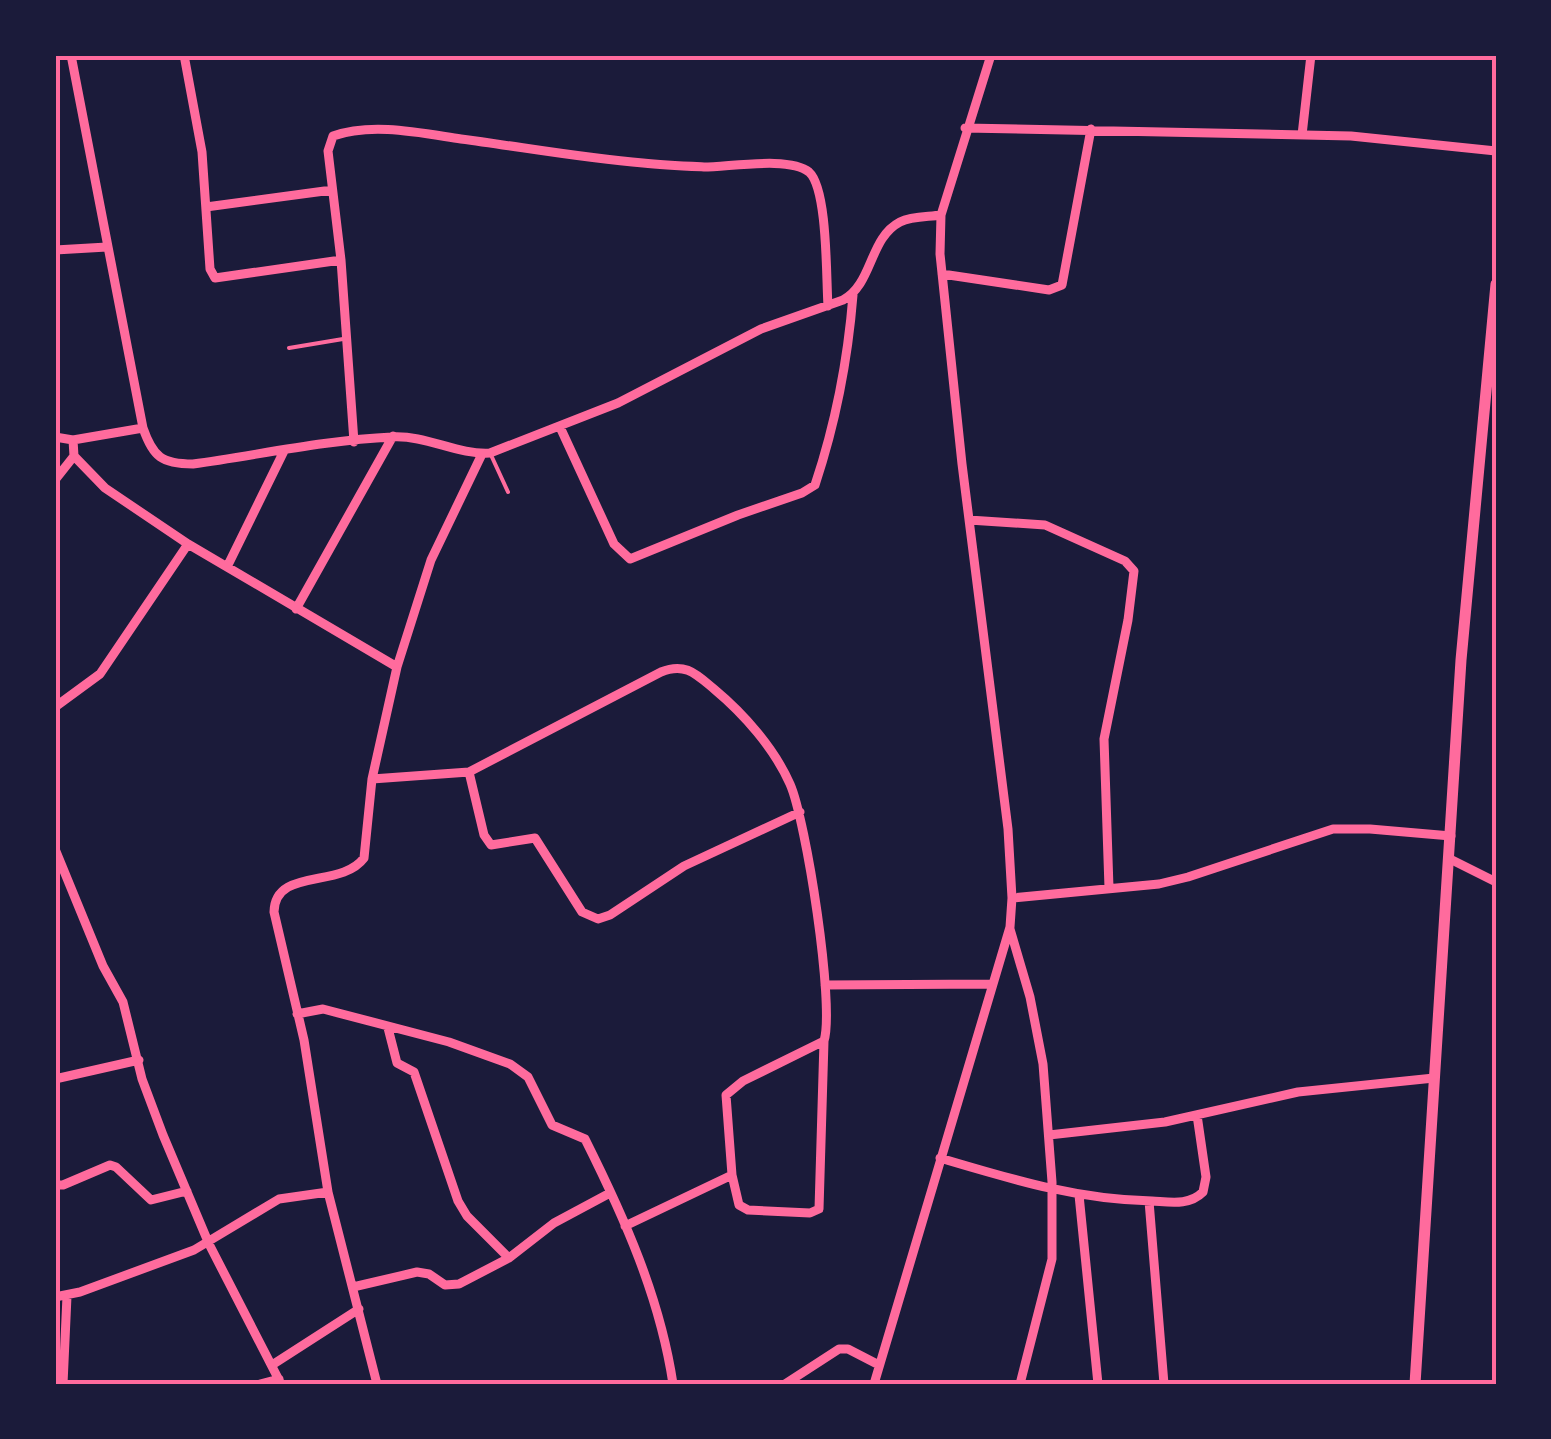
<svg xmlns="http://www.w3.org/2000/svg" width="1551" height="1439" font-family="'Varela Round',sans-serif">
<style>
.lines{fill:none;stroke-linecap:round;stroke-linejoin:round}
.service{stroke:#ff6b9d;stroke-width:4}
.minor{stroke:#ff6b9d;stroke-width:9}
.secondary{stroke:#ff6b9d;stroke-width:11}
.neatline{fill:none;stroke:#ff6b9d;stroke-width:4}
</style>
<rect width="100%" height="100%" fill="#1b1b3a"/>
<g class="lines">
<!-- service -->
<path class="service" d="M289,348l54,-9
M491,455l17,37"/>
<!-- minor -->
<path class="minor" d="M71,55l72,373c10,29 19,36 50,36 65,-9 133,-24 199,-27 35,-2 65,18 98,16l128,-50 143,-74 82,-29c30,-16 26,-62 57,-78 12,-6 28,-5 41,-7
M184,55l18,97 8,117 5,9 126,-18
M965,128l386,8 145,15
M1302,135l9,-80
M206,207l126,-17
M55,250l52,-3
M942,274l107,16 13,-5 29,-156
M560,427l54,117 16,15 108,-44 64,-22 13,-8c20,-60 33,-127 38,-190
M55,437l18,3 70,-12
M354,442l-13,-182 -13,-109 5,-15c39,-14 88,-3 128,3 61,8 121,19 182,24 20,2 41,3 61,4 25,0 86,-11 105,5 19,17 17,107 19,134
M55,480l19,-24
M969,520l76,5 80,36 9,10 -6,49 -24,119 5,149
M188,544l209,123
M227,567l57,-116
M296,609l97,-173
M55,707l45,-33 88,-130 -83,-56 -31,-32 -1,-16
M469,772l15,63 7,10 44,-7 47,74 16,7 12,-4 74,-49 116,-54
M372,779l97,-7 192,-100c24,-10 35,2 53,17 30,25 60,59 76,95 16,36 45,221 34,257l-81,40 -17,14 6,80 -107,51
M55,849l48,117 20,36 19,77 21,56 46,109 72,140
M1450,859l46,23
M1012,898l147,-14 29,-7 145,-48h37l81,7
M1010,929l20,68 13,67 9,118v77l-32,125
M825,985l166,-1
M297,1014l26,-5 126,33 61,22 18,13 24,48 33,14c39,78 75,158 88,245
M388,1028l9,35 17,9 44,129 9,15 42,42
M55,1079l84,-19
M1049,1135l116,-13 133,-30 136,-14
M940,1158c71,21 138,42 212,43 18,1 37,5 51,-9l3,-15 -9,-62
M732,1175l7,30 9,5 62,3 9,-4 5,-168
M55,1185h8l47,-20 6,2 35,33 36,-9
M328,1192l-24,-152 -30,-128c1,-45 67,-23 90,-54l8,-79 25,-112 34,-107 51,-106
M1079,1195l19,189
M1149,1201l15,183
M353,1287l64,-15 12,2 16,11 14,-1 50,-26 45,-35 56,-30
M55,1297l25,-5 114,-42 85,-51 49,-7 49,192
M272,1365l87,-56
M63,1384l4,-88
M260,1384l19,-5
M785,1384l54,-35h9l31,16
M874,1384l136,-457 2,-29 -4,-69 -46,-365 -22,-210 1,-39 50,-160"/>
<!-- secondary -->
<path class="secondary" d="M1415,1384l46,-724 35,-376"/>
</g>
<!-- border -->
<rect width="1551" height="1439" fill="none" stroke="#1b1b3a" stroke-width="115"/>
<rect x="58" y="58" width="1436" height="1324" class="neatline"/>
</svg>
